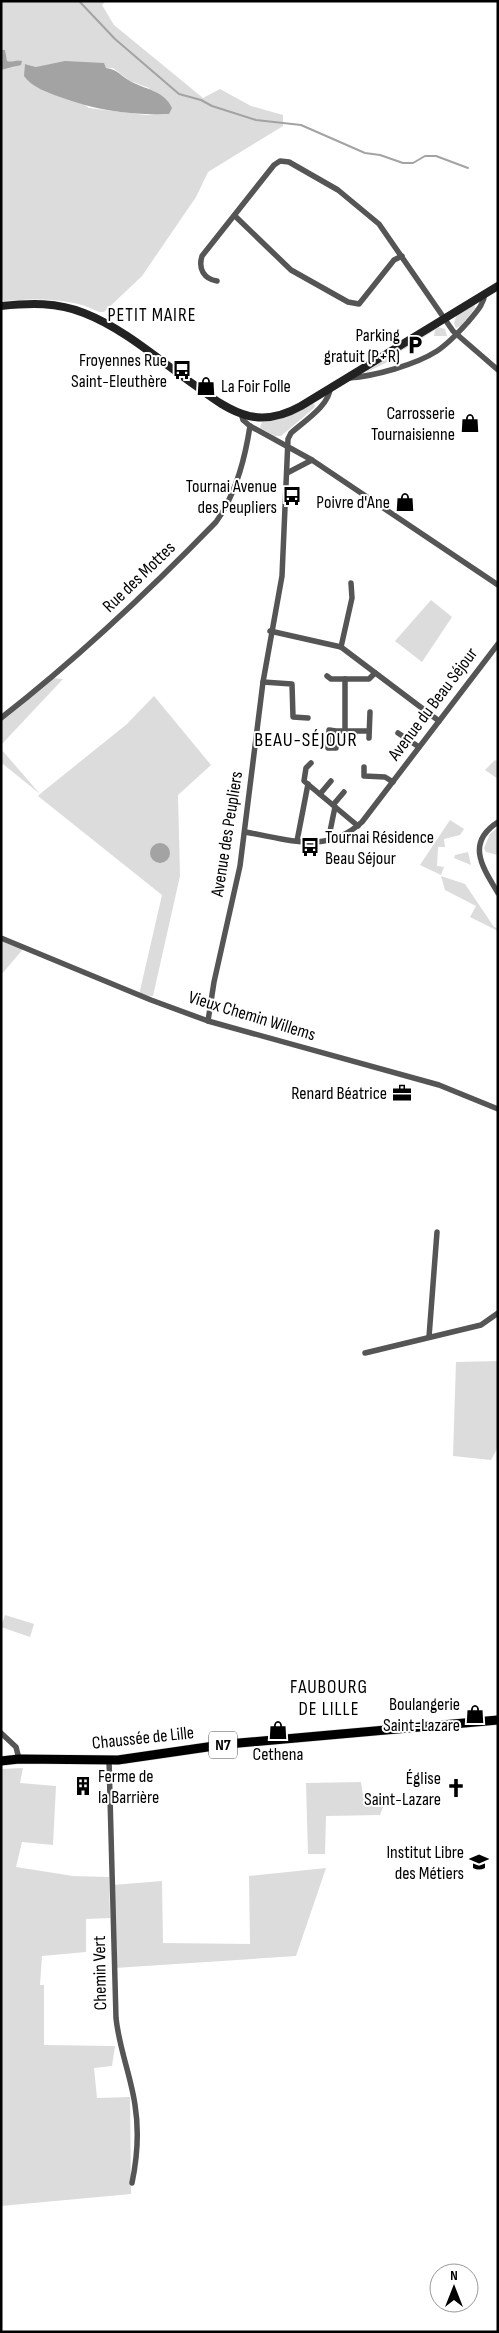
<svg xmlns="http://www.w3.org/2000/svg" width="499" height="2333" viewBox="0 0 499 2333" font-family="'Sofia Sans Condensed',sans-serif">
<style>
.green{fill:#dcdcdc;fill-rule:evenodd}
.water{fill:#a3a3a3}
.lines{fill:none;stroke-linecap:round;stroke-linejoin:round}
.stream{stroke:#a3a3a3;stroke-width:2}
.primary-casing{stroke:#dbdbdb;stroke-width:10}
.street{stroke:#555;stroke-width:5.5}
.secondary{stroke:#222;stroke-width:8}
.primary{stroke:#000;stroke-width:9}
.labels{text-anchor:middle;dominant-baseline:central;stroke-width:4;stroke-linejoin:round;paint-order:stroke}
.shield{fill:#fff;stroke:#4c4c4c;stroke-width:1}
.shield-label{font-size:16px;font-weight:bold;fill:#000}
.poi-label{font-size:18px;fill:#000;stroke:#fff;text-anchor:end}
.street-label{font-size:18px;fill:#000;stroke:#fff}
.neighbourhood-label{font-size:19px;letter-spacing:1px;fill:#000;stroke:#fff}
.quarter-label{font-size:20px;letter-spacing:1px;fill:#000;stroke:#fff}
</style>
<rect width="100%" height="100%" fill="#fff"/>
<g class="green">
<path d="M1 1H106L102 5 114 25 203 98 220 89 251 106 283 115V126L208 172 196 197 142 276 104 312C97 313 90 307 82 305 56 298 32 299 4 301L1 299V70L15 67 20 60 13 63 7 61 4 50H1ZM26 64 36 67 113 68 130 81 149 88 154 114 146 115 89 108Z"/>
<path d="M474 304 475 308 461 326 456 328 454 323 457 314Z"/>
<path d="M438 327 445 329 447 336H434L435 330 398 353 396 358 367 372V371Z"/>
<path d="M313 403 315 405 314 408 281 436H275L260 428 262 422 292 415Z"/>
<path d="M431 600 452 617 422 662 395 641Z"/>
<path d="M52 678 63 679 1 745V719Z"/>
<path d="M154 696 211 765 178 795 180 876 153 996 139 995 162 895 38 796 40 794 3 764 1 766V749L40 794 127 724Z"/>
<path d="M495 760 498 762V779L485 770Z"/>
<path d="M450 820 464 829 460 835 444 839 445 847H438L437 866 444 867 441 875 420 865Z"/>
<path d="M498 827V855L486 852 484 848 490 834Z"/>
<path d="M468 852 471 865 454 858 455 855Z"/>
<path d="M441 876 465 884 494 927 498 928V931L470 917 476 906 445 890Z"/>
<path d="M1 937 24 948 1 975Z"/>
<path d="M498 1361V1447L491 1460 453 1456 456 1362Z"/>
<path d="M5 1615 34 1624 30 1637 1 1627Z"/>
<path d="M23 1768 20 1783 56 1786 53 1845 22 1842 16 1867 73 1876 109 1877 110 1918 86 1919V1952L42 1956 40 1985H44V2045L115 2046 112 2066 94 2068 97 2098 130 2097 131 2194 1 2206V1769Z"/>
<path d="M361 1782 363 1795 387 1797 380 1815 326 1816 325 1854H308L306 1783Z"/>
<path d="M326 1868 296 1956 115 1968 113 1885 162 1881 163 1943 250 1944 249 1876Z"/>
</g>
<g class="water">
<path d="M1 50H5L7 61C13 63 17 59 22 61L21 65 1 70Z"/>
<path d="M65 61 104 63 106 68C117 69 121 76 130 81 144 89 165 91 172 108L169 114C129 115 98 111 60 97 47 92 33 88 24 76L25 64 36 67Z"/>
<circle cx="160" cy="853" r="10"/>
</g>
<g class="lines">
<path class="stream" d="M79 1 115 39 179 94 201 100 212 106 256 120 301 125 365 153 380 155 403 163H413L425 156H436L468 168"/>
<g class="primary-casing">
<path id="primary" d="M1 1761 19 1759 118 1760 228 1744 498 1720"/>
</g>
<g class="street">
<path d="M235 216 291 270 348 302 359 304 394 260 402 256"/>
<path d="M217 281C204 279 198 269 202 256L274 165 280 161 289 162 338 190 379 224 453 331 498 370"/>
<path d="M349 378C375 376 415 365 437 351 449 343 459 332 468 322 475 313 484 305 485 293"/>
<path d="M241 413 243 420 250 426 312 460 498 585"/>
<path d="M287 473 312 460"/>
<path d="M270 631 341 647 439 721"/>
<path d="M341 647 352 598 351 583"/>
<path d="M327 676 331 679H369L375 673"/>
<path d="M263 682 292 684 293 717 308 718"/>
<path d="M1 718C78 658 148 592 216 522 236 494 245 459 250 426"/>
<path d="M345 730V679"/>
<path d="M336 731 329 730 328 748H336V731H369"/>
<path d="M398 733 419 747"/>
<path d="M369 738 370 712"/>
<path d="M311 763 306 768 304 781 358 826"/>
<path d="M364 767V776L385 777 393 782"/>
<path d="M320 794 331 781"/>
<path d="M333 805 344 792"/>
<path d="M498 822C465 843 483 868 498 893"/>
<path d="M245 832C288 839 326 855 362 822L498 644"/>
<path d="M297 841 308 784"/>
<path d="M328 841 335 807"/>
<path d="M1 938 151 1000 208 1021 439 1085 498 1109"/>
<path d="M208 1021 214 982 240 866 263 682 282 576 288 439 291 433C303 422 330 405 330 388"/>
<path d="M429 1337 437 1232"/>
<path d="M365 1353 481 1325 498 1313"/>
<path d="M1 1733 16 1747 19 1759"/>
<path d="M109 1760 116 2018C119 2048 131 2076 135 2105 139 2130 137 2159 132 2183"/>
</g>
<path class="secondary" d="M1 306C30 303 57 302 84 313 125 329 160 361 196 386 212 398 229 411 249 416 267 420 285 415 301 406L498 286"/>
<use href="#primary" class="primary"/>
</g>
<defs>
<g id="parking-bare" transform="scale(1.5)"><path d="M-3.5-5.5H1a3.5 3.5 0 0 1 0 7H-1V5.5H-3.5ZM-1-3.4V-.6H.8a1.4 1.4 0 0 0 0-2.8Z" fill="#000" stroke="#fff" stroke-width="2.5" paint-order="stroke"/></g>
<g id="bus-bare" transform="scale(1.5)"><path d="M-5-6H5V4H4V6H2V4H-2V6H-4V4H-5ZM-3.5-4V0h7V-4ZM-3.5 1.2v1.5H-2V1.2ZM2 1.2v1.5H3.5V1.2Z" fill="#000" stroke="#fff" stroke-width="2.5" paint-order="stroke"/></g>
<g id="shop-bare" transform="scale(1.5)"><path d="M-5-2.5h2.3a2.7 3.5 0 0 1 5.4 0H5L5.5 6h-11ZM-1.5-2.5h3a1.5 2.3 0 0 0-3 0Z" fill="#000" stroke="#fff" stroke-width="2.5" paint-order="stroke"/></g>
<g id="office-bare" transform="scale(1.5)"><path d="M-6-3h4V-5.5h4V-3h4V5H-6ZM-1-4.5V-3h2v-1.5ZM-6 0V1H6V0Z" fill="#000" stroke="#fff" stroke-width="2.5" paint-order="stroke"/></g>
<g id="building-bare" transform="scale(1.5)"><path d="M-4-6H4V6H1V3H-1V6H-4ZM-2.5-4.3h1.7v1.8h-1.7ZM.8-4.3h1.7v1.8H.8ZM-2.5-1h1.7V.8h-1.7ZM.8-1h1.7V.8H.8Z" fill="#000" stroke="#fff" stroke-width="2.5" paint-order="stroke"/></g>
<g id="church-bare" transform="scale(1.5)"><path d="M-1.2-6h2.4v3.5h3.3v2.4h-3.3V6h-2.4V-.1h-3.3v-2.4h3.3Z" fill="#000" stroke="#fff" stroke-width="2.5" paint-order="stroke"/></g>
<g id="school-bare" transform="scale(1.5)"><path d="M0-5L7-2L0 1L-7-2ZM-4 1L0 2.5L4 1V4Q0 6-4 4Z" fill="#000" stroke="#fff" stroke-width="2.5" paint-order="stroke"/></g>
</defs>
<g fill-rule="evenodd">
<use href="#parking-bare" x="415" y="345"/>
<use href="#bus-bare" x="182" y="370"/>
<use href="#shop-bare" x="206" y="386"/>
<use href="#shop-bare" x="470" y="423"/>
<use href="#bus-bare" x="292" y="496"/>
<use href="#shop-bare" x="405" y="502"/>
<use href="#bus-bare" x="310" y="847"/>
<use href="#office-bare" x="402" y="1093"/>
<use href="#shop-bare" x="475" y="1714"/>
<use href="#shop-bare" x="278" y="1730"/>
<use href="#building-bare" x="83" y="1786"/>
<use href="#church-bare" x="456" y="1788"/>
<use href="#school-bare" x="479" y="1862"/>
</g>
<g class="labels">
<rect class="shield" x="209" y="1731.5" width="28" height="27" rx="4"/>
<g class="shield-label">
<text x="223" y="1745">N7</text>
</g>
<g class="poi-label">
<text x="400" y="335">Parking<tspan x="400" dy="21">gratuit (P+R)</tspan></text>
<text x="167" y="360">Froyennes Rue<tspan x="167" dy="21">Saint-Eleuthère</tspan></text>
<text x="221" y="386" text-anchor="start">La Foir Folle</text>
<text x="455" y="413">Carrosserie<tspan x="455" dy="21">Tournaisienne</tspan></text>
<text x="277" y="486">Tournai Avenue<tspan x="277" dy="21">des Peupliers</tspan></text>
<text x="390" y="502">Poivre d'Ane</text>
<text x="325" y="837" text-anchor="start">Tournai Résidence<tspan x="325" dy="21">Beau Séjour</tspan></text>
<text x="387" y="1093">Renard Béatrice</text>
<text x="460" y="1704">Boulangerie<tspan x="460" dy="21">Saint-Lazare</tspan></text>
<text x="278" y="1754" text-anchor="middle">Cethena</text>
<text x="98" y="1776" text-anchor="start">Ferme de<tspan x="98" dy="21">la Barrière</tspan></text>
<text x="441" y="1778">Église<tspan x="441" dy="21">Saint-Lazare</tspan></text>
<text x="464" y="1852">Institut Libre<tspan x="464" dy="21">des Métiers</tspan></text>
</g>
<g class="street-label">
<text transform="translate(139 577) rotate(-44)">Rue des Mottes</text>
<text transform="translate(433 704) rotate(-53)">Avenue du Beau Séjour</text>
<text transform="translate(227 834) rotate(-81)">Avenue des Peupliers</text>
<text transform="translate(252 1016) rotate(17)">Vieux Chemin Willems</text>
<text transform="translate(143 1738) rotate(-6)">Chaussée de Lille</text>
<text transform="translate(100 1973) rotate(-91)">Chemin Vert</text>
</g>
<g class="neighbourhood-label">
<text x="152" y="315">PETIT MAIRE</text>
<text x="329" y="1687">FAUBOURG<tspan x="329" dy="22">DE LILLE</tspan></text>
</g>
<g class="quarter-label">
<text x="306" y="740">BEAU-SÉJOUR</text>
</g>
</g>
<rect width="499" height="2333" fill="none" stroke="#000000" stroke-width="5"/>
<g transform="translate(454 2288)"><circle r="24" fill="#ffffff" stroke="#999999"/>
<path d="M0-4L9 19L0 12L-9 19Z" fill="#000000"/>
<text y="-8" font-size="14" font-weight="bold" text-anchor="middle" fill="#000000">N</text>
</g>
</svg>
